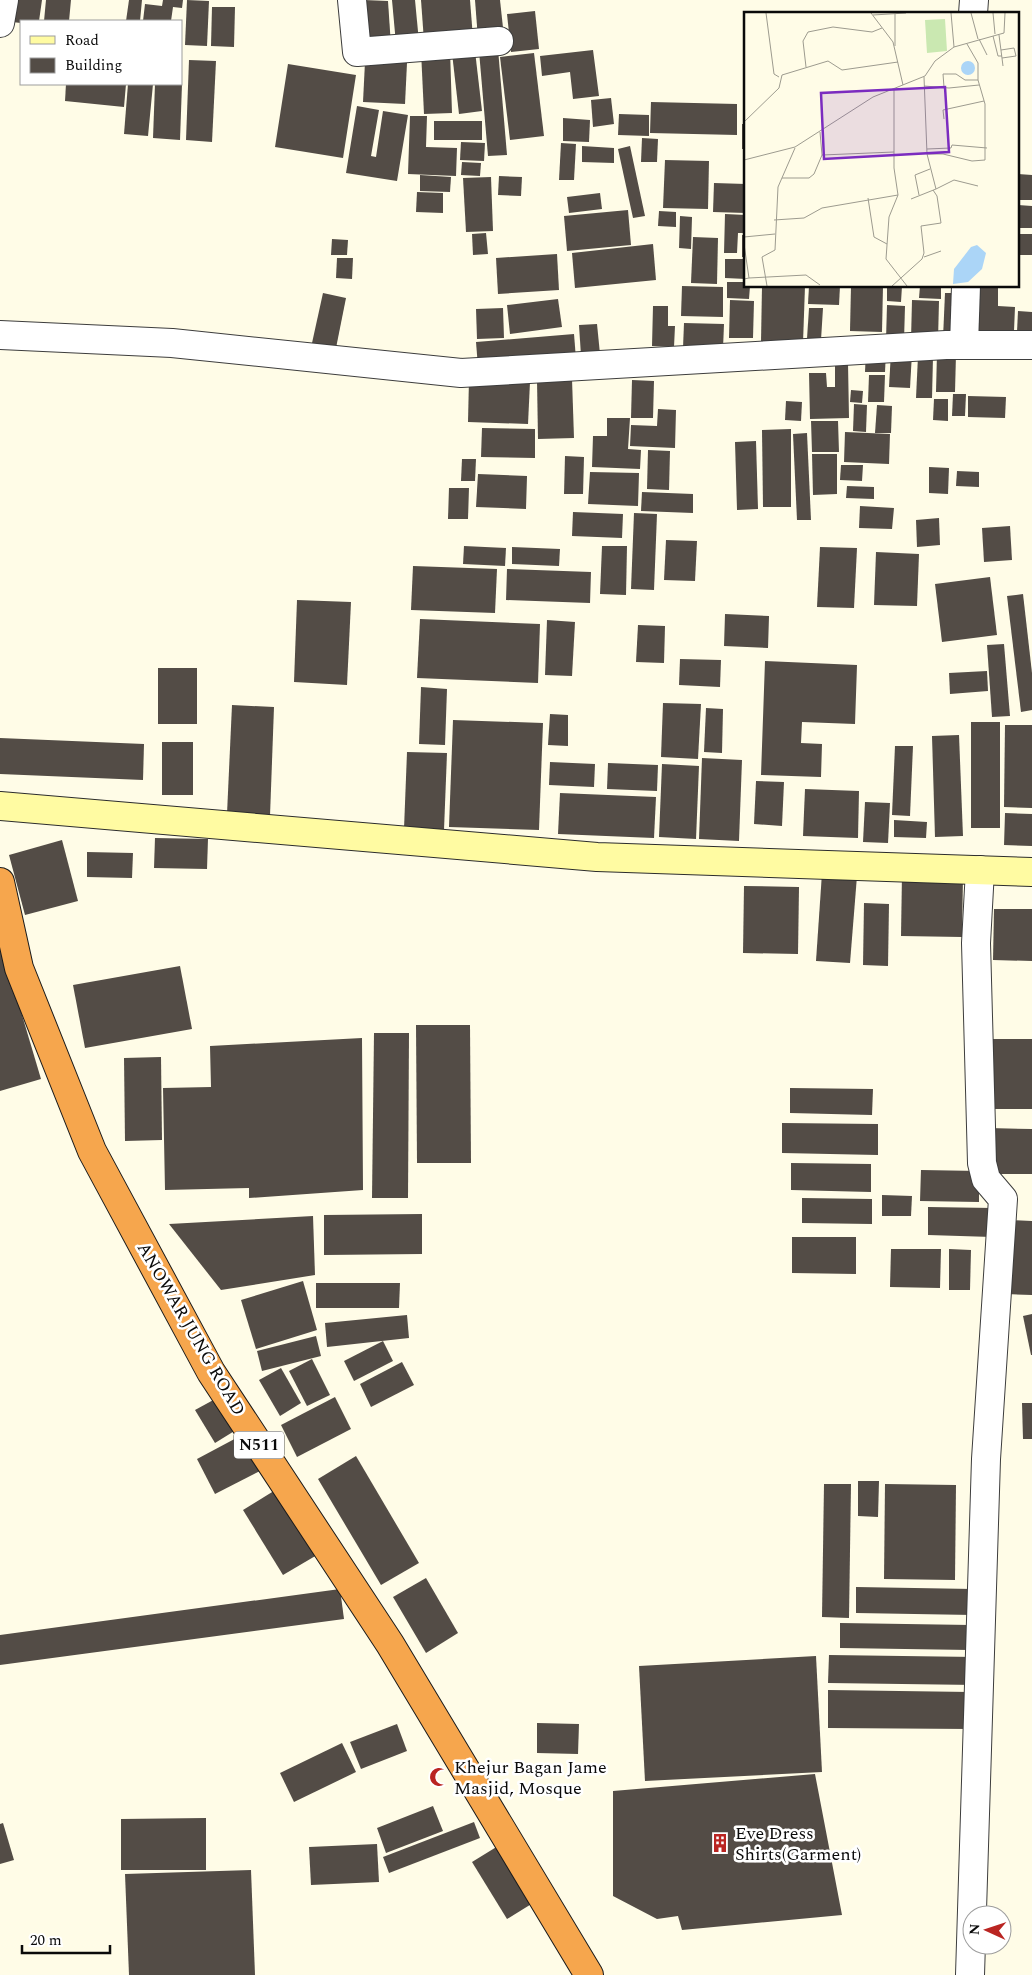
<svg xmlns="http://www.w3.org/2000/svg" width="1032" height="1975" viewBox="0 0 1032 1975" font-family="Spectral,serif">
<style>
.building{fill:#534c46}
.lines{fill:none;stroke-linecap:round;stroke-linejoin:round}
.street-casing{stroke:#3d3d3d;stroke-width:30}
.secondary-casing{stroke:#2c2c2c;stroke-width:30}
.highway-casing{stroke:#1b1b1b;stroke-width:30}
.street{stroke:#fff;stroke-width:28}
.secondary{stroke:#fffba2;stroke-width:28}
.highway{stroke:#f6a64d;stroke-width:28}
.labels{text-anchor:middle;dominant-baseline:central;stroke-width:5;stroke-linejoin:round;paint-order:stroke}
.shield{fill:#fff;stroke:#545454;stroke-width:1}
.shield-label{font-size:16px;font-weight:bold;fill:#0a0a0a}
.street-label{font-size:18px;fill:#0a0a0a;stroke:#fff}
.poi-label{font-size:18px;fill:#0a0a0a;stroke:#fff;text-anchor:start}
.inset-road{fill:none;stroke:#9d9b8f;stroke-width:1}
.view{fill:#7b2cbf;fill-opacity:0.15;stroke:#7b2cbf;stroke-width:2.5}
.inset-edge{fill:none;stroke:#0a0a0a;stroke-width:2.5}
</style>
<rect width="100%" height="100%" fill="#fffce7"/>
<g class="building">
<path d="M15 0H42L39 21H21V23L12 22Z"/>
<path d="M46 0H71L69 21H44Z"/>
<path d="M129 0H142L140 21H126Z"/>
<path d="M163 0H183L182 8 173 7 171 21H143L145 4 162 6Z"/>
<path d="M187 0 209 1 207 46 185 45Z"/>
<path d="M364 0 388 1 391 46 367 48Z"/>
<path d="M392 0H415L419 42 396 44Z"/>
<path d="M421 0H470L473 38 424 41Z"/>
<path d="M475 0H500L504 37 478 39Z"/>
<path d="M212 7H235L234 47 211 46Z"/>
<path d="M535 11 539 49 511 52 507 14Z"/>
<path d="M498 49 507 155 488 156 479 51Z"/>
<path d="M450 50 452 113 424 114 421 51Z"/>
<path d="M593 50 599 96 573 99 570 72 542 76 540 56Z"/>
<path d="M475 51 482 111 459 114 452 53Z"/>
<path d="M534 53 544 136 510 140 500 57Z"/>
<path d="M189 60 216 61 212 142 186 140Z"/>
<path d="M365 62 407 63 405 104 363 102Z"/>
<path d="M288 64 356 75 343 158 275 147Z"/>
<path d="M66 84H126L124 107 65 101Z"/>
<path d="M128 84H153L148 136 124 134Z"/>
<path d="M155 84H182L180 140 153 138Z"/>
<path d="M611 98 614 124 593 127 591 100Z"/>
<path d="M651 102 737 104V135L650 133Z"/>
<path d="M357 106 379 110 371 156 376 157 383 111 408 115 397 181 346 173Z"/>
<path d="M619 114 649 115V136L618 135Z"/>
<path d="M410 116H427L426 147 457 148 456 176 408 174Z"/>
<path d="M563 118 590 120 589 142 563 141Z"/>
<rect x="434" y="121" width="48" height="19"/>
<rect x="742" y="124" width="4" height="25"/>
<path d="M642 138 658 139 657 162H641Z"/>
<path d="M461 142 485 143 484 161 460 160Z"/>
<path d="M561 143 576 144 574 180H559Z"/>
<path d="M582 146 614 148V163L582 162Z"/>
<path d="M630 146 645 216 633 218 618 149Z"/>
<path d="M665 160 709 161 708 209 663 208Z"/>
<path d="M462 162 481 163 480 176 461 175Z"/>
<path d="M1018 174 1032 175V200H1018Z"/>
<path d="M420 175 451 177 450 192 420 191Z"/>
<path d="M499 176 522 177 521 196 498 195Z"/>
<path d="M491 177 493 231 466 232 463 178Z"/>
<path d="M714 183 746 184V213L713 212Z"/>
<path d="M417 192 443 193V213L416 212Z"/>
<path d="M600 193 602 209 569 213 567 197Z"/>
<path d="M1018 205 1032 206V228H1018Z"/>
<path d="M628 210 631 245 567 251 564 216Z"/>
<path d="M659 211 676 212V227L658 226Z"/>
<path d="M725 214 746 215V233H738L737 253H724Z"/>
<path d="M680 216 692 217 691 249 679 248Z"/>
<path d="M486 233 488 254 473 255 472 234Z"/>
<rect x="1018" y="234" width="14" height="21"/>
<rect x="742" y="235" width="4" height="22"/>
<path d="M693 237 718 238 717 284 691 283Z"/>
<path d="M332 239 348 240 347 255H331Z"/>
<path d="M653 244 656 280 575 288 572 253Z"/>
<path d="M557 254 559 290 498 294 496 258Z"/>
<path d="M337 258H353L352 279 336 278Z"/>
<path d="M725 259H746V279L725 278Z"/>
<path d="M727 282H746V286H750L749 299 727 298Z"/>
<path d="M682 286 723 287V317L681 316Z"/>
<path d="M762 286H805L803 343 761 342Z"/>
<path d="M809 286H840L839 305 808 304Z"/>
<path d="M851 286H883L882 332 850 331Z"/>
<path d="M887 286H902L901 302 887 301Z"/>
<path d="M920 286H941V299L919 298Z"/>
<path d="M971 286H998V306L1015 307 1014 331 970 330Z"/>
<path d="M323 293 346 298 336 348 312 343Z"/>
<path d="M945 293H962L961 338H943Z"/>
<path d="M558 299 562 327 510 334 507 305Z"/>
<path d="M730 300 754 301 753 338H729Z"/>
<path d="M912 300 939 301 938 340H911Z"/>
<path d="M887 305 905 306 904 341 886 340Z"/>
<path d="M653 306H668V326H675L674 347 652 346Z"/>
<path d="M503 308 504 338 477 339 476 309Z"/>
<path d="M809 308H823L821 340 807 339Z"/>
<path d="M1018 311 1032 312V332H1017Z"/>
<path d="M684 323 724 324 723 349 683 348Z"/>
<path d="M597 324 600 354 581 356 579 325Z"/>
<path d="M574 334 576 359 478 367 476 342Z"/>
<path d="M866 350 886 351 885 372H865Z"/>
<path d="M891 352 912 353 910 388 889 387Z"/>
<path d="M937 353 956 354 955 392H936Z"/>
<path d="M918 356 933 357 932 398H916Z"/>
<path d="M848 363 849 418 810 419 809 373H826L827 387H835V364Z"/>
<path d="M869 375H885L884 402H868Z"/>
<path d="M469 379 530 382 528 424 468 422Z"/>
<path d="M572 379 574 438 538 439 537 380Z"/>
<path d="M632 380 654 381 653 418H631Z"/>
<path d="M851 390 863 391 862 403 850 402Z"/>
<path d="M953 394H966L965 416H952Z"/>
<path d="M968 396 1006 397 1005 418 968 417Z"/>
<path d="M934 399H948V421L933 420Z"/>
<path d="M786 401 802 402 801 421 785 420Z"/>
<path d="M854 404 867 405 866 432 853 431Z"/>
<path d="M877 405 892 406 891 433H875Z"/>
<path d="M658 409 676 410 675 448 630 446 631 425 657 426Z"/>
<path d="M607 418H630L628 449 641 450 640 469 592 467 593 436H607Z"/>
<path d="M811 421H838L839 452H812Z"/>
<path d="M482 428 535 429V458L481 457Z"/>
<path d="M791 429V507H763L762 430Z"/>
<path d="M845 432 890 434 889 464 844 462Z"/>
<path d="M807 433 811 520H797L793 434Z"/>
<path d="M756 441 758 509 737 510 735 442Z"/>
<path d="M648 450 670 451 669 490 647 489Z"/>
<path d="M812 454H837V494L813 495Z"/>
<path d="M565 456 584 457 583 494H564Z"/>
<path d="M462 459H476L475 481H461Z"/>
<path d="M841 465H863L862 481 840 480Z"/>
<path d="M929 467 949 468 948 494 929 493Z"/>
<path d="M957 471 979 472V487L956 486Z"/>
<path d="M590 472 639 473 638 506 588 504Z"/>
<path d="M478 474 527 476 526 509 476 507Z"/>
<path d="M847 486 874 487V499L846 498Z"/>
<path d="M449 488H469L468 519H448Z"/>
<path d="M642 492 693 494V513L641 511Z"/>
<path d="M860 506 894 508 892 529 859 528Z"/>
<path d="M573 512 623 514 622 538 572 536Z"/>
<path d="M634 513 657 514 654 590 631 589Z"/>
<path d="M939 518 940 545 917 547 916 520Z"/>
<path d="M1010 526 1012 560 984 562 982 528Z"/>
<path d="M666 540 697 541 695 581 664 580Z"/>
<path d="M464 546 506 548 505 566 463 564Z"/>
<path d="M602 546H627L626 595 600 594Z"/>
<path d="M512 547 560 549 559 566 512 564Z"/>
<path d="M820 547 857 548 854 608 817 607Z"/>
<path d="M876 552 919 554 917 606 874 605Z"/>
<path d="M413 566 497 569 495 613 411 610Z"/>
<path d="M507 569 591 572 590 603 506 600Z"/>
<path d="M990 577 997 635 942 642 935 584Z"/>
<path d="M1023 594 1032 673V710L1021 712 1007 596Z"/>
<path d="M297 600 351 602 347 685 294 682Z"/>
<path d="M725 614 769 616 768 648 724 646Z"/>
<path d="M420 619 540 624 538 683 417 678Z"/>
<path d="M547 620 575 622 572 676 545 675Z"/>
<path d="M638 625 665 626 664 663 636 662Z"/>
<path d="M1004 644 1010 716 992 717 987 645Z"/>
<path d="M680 659 721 660 720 687 679 685Z"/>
<path d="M765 661 857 665 855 724 802 722 801 743 822 744 821 777 761 775Z"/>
<rect x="158" y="668" width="39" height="56"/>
<path d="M987 671 988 691 950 694 949 673Z"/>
<path d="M421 687 447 689 445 745 419 744Z"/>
<path d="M663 703 701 704 698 759 661 757Z"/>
<path d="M232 705 274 707 270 816 227 814Z"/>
<path d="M706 708 723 709 722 753 704 752Z"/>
<path d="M550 714 568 715V746L548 745Z"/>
<path d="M453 720 543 723 539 830 449 827Z"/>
<rect x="971" y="722" width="29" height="106"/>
<path d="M1005 725H1032V808L1004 807Z"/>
<path d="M959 735 963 836 935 837 932 736Z"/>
<path d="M0 738 144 744 143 780 0 774Z"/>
<rect x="162" y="742" width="31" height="53"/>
<path d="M895 746H913L910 816 892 815Z"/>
<path d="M407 752 447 753 444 830 404 829Z"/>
<path d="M702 758 742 760 739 841 699 839Z"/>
<path d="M550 762 595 764 594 787 549 785Z"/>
<path d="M608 763 658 765 657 791 607 789Z"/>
<path d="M662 764 699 766 696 839 659 837Z"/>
<path d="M756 781 784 782 782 826 754 824Z"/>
<path d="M805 789 859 791 858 838 803 836Z"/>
<path d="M560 793 656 797 654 838 558 834Z"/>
<path d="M865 802 890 803 888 843 863 842Z"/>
<path d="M1005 813 1032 814V846L1004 845Z"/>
<path d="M894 820 927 822 926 838 894 837Z"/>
<path d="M155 838 208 839 207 869 154 868Z"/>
<path d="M62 840 78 901 25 915 9 855Z"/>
<path d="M87 852 133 853 132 878 87 877Z"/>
<path d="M822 873 857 876 850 963 816 961Z"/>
<path d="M902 874 963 875 962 937 901 936Z"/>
<path d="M744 886 799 887 798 954 743 953Z"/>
<path d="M864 903 889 904 888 966 863 965Z"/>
<path d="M994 909H1032V961L993 960Z"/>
<path d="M0 941 41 1079 0 1091Z"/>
<path d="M180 966 192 1029 85 1048 73 985Z"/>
<path d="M416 1025H470L471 1163H417Z"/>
<path d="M374 1033H409L408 1198H372Z"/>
<path d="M362 1038 363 1190 249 1198V1188L165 1190 163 1088 211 1087 210 1046Z"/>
<path d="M988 1039H1032V1109H987Z"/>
<path d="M161 1057 162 1140 125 1141 124 1058Z"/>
<path d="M790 1088 873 1089 872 1115 790 1113Z"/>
<path d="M782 1123 878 1124V1155L782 1153Z"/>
<path d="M988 1128 1032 1129V1174H987Z"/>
<path d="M791 1163 871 1164V1192L791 1190Z"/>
<path d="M921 1170 979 1171V1202L920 1201Z"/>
<path d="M882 1195 912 1196 911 1216H882Z"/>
<path d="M802 1198 872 1199V1224L802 1223Z"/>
<path d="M928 1207 993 1208 992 1237 928 1235Z"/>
<path d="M422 1214V1254L324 1255V1215Z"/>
<path d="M313 1216 315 1275 221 1290 169 1224Z"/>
<path d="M1007 1220 1032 1221V1295L1006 1294Z"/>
<path d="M792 1237H856V1274L792 1273Z"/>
<path d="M891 1249H941L940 1288 890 1287Z"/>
<path d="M949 1249 971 1250 970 1290H949Z"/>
<path d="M303 1281 317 1330 256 1349 241 1300Z"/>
<path d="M316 1283H400L399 1308H316Z"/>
<path d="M1032 1314V1355H1031L1023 1316Z"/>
<path d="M407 1315 409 1338 327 1347 325 1323Z"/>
<path d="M316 1336 321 1356 262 1371 257 1351Z"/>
<path d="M383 1341 393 1361 354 1381 344 1361Z"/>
<path d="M312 1359 330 1395 307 1406 289 1371Z"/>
<path d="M402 1362 414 1385 371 1407 360 1384Z"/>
<path d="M281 1368 301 1403 280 1416 259 1380Z"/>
<path d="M335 1397 351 1429 297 1457 281 1425Z"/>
<path d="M217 1398 236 1430 215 1443 195 1410Z"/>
<path d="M1022 1403H1032V1439H1023Z"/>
<path d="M242 1435 260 1471 215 1494 197 1459Z"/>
<path d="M356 1456 419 1563 381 1585 318 1479Z"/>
<path d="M858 1481H879L878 1517 858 1516Z"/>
<path d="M824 1484H851L849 1618 822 1617Z"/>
<path d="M885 1484 956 1485 955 1580 884 1579Z"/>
<path d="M277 1489 317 1555 283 1575 243 1510Z"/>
<path d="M426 1578 458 1633 426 1653 393 1597Z"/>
<path d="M856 1587 973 1589V1615L856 1613Z"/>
<path d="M340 1589 344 1619 0 1665V1635Z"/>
<path d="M840 1623 971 1625 970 1650 840 1648Z"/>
<path d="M829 1655 976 1657V1685L828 1683Z"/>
<path d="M816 1656 822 1772 645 1781 639 1666Z"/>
<path d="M828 1690 970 1692V1729L828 1728Z"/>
<path d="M537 1723 579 1724 578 1754 537 1753Z"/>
<path d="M397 1724 407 1751 361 1769 350 1742Z"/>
<path d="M342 1743 356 1772 294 1802 280 1773Z"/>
<path d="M815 1774 842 1915 682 1930 678 1916 657 1919 613 1896V1791Z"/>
<path d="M433 1806 443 1831 386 1853 377 1828Z"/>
<path d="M206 1818V1870H121V1819Z"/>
<path d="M474 1822 480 1838 389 1873 383 1857Z"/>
<path d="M3 1823 14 1860 0 1864V1824Z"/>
<path d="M377 1844 379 1882 311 1885 309 1847Z"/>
<path d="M498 1846 533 1903 507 1919 472 1862Z"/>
<path d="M251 1870 255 1975H129L125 1874Z"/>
</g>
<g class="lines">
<g class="street-casing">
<g id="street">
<path d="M352 0 357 52 499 41"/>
<path d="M973 14 974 0"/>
<path d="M0 23 4 0"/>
<path d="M0 335 172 343 461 373 946 345H1032"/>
<path d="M964 345 966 286"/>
<path d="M970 1975 986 1459 1003 1199 986 1179 982 1163 976 943 980 870"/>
</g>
</g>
<g class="secondary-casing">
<path id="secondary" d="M0 806 597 857 1032 872"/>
</g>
<g class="highway-casing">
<path id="highway" d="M0 882 19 968 92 1151 211 1372 390 1644 589 1975"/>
</g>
<use href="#street" class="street"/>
<use href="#secondary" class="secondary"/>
<use href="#highway" class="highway"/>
</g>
<defs>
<g id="mosque-bare" transform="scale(1.5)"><path d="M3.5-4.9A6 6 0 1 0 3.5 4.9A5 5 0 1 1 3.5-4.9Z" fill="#ba2522" stroke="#fff" stroke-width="2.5" paint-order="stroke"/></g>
<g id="building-bare" transform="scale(1.5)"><path d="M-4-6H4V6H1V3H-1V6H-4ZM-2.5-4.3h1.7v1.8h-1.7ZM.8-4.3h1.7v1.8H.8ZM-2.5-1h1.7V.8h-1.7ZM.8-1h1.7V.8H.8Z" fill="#ba2522" stroke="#fff" stroke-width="2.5" paint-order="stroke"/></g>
</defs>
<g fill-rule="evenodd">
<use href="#mosque-bare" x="439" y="1777"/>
<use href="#building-bare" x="720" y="1843"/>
</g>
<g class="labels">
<rect class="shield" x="234" y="1431.5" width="50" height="27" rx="4"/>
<g class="shield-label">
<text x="259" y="1445">N511</text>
</g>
<g class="street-label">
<text transform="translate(191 1329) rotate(60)">ANOWAR JUNG ROAD</text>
</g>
<g class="poi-label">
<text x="454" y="1767">Khejur Bagan Jame<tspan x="454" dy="21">Masjid, Mosque</tspan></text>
<text x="735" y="1833">Eve Dress<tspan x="735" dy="21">Shirts(Garment)</tspan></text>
</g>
</g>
<g transform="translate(744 12)">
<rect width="275" height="275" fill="#fffce7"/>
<path d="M201 7 203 39 183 41 181 8Z" fill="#cae8b1"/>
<path d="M217 56a7 7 0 1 1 14 0a7 7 0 1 1-14 0ZM233 233 242 241 238 257 224 270 209 272 210 257 227 235Z" fill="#abd5f7"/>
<path class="inset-road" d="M22 1 30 62 35 65M127 1 149 30 159 73M207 1 210 35M227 1 234 27M249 1 251 22M129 3 162 1M255 23 259 54M249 24 254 44H258M235 27 243 43M151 34V2M257 38 270 36 272 44 258 46M62 55 59 29 64 20 89 15 128 20 138 16M180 74 205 76 235 73M200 75 199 62H212L221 68H234M150 77V156L154 183 145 205 142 247 163 274M200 107 199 98 240 89M0 110 35 76 38 63 84 49 98 58 154 50M183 137 207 136 208 133 243 136M183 142H199L228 149 241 148V92L234 68V51L223 32M78 143 150 140M0 148 51 135 129 85 181 64 191 49 210 35 260 21 261 1M38 166H65L70 162 78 143 76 120M192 177 210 168 234 174M175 183 171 163 186 157M124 186 130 225 143 232M167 187 192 177 183 142 180 65M30 208 60 206 78 196 154 183M0 225 31 222M0 232 5 266 0 267M180 245 197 239M5 266 62 263 76 273M23 274 18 245 31 238 34 175 51 136M148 274 178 247 180 241 177 214 197 211 193 184 189 178"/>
<path class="view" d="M201 75 205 140 80 147 77 81Z"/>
<rect width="275" height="275" class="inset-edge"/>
</g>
<rect x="20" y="20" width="162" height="65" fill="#ffffff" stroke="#9d9d9d"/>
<rect x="30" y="36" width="25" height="8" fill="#fffba2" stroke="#9d9d9d"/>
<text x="65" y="45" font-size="15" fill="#0a0a0a">Road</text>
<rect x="30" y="58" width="25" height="15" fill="#534c46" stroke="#9d9d9d"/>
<text x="65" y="70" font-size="15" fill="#0a0a0a">Building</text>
<g transform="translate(987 1930) rotate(273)"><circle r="24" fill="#ffffff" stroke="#9d9d9d"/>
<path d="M0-4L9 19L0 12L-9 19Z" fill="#ba2522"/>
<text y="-8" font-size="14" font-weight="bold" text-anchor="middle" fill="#0a0a0a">N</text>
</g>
<path d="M22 1945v8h88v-8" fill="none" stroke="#0a0a0a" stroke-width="2.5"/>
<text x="30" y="1945" font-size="15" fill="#0a0a0a" stroke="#ffffff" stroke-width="4" paint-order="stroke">20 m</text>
</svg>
